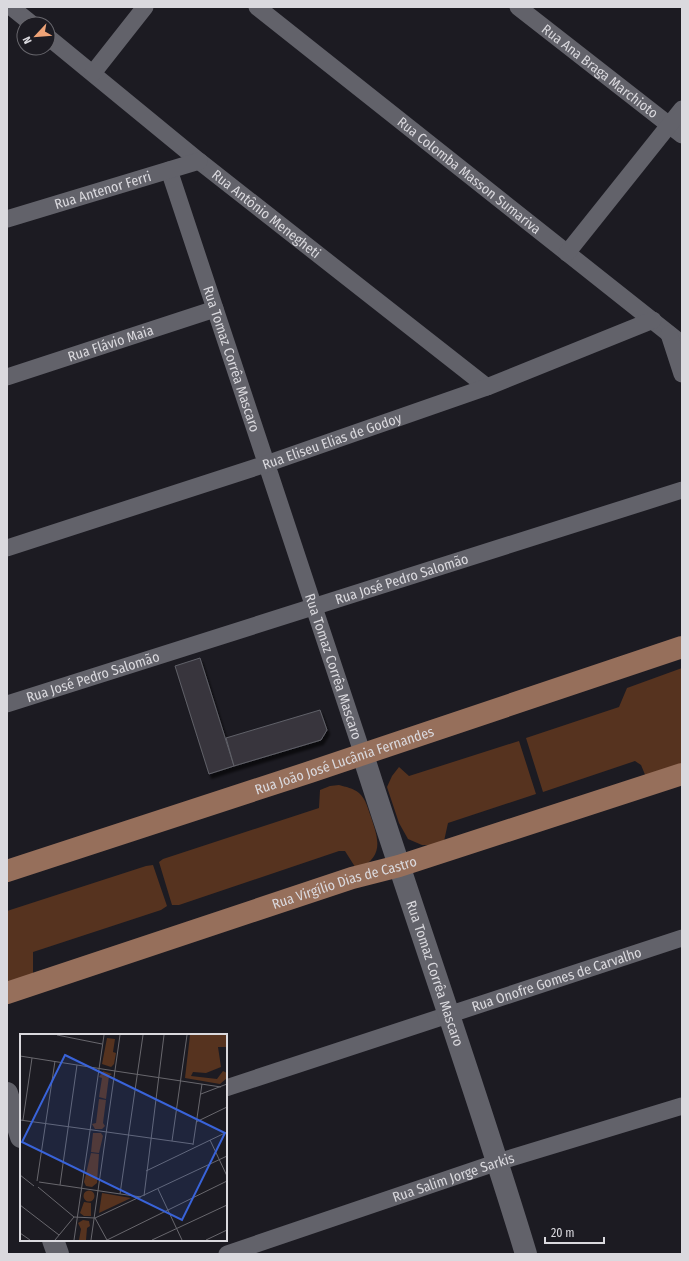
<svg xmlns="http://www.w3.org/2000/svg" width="689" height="1261" viewBox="0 0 689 1261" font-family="'Fira Sans Condensed',sans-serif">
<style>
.green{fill:#56331f}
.building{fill:#37363d;stroke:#616169;filter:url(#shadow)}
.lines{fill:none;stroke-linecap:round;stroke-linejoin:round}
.minor{stroke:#62626a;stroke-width:17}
.secondary{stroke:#62626a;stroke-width:22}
.primary{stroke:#966f5b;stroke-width:22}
.labels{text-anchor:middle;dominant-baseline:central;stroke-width:3;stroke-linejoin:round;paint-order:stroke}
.street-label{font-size:14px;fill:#dad9de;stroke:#1c1b22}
.inset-road{fill:none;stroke:#68676d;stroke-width:1}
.view{fill:#3963d9;fill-opacity:0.15;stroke:#3963d9;stroke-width:2}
.inset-edge{fill:none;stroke:#dad9de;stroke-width:2}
</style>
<defs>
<filter id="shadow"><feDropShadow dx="2.5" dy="4.5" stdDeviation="1" flood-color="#0009"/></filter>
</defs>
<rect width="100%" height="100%" fill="#1c1b22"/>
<g class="green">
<path d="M682 668V765L646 777 641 765 635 761 543 792 526 738 619 707 627 688Z"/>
<path d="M519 741 536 794 448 823 444 841 431 845H422L408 839 399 823 387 787 392 776 399 767 409 776Z"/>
<path d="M339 785C346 787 353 788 359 793 366 799 368 809 371 817 379 841 384 856 357 870L345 851H339L179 905H172L159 862 163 859 319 808 320 790 330 786Z"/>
<path d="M153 865 167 906 161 910 33 952V974L7 982V911L146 866Z"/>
</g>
<g class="building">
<path d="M200 658 234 766 209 774 175 666Z"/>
<path d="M320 710 327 730 321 740 234 766 226 738Z"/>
</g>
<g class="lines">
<g class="minor">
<path d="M11 7 32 24"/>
<path id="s1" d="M257 7 682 344"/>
<path id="s2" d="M518 7 682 135"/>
<path id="s3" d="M48 37 199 161 487 387"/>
<path d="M93 73 145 7"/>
<path id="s4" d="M169 170 363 755"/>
<path id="s5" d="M7 219 199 161"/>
<path d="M567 253 682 109"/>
<path d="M669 334 682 374"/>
<path id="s6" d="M7 377 215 309"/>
<path id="s7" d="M7 548 266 464 487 387 653 320"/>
<path id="s8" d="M7 704 682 490"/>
<path id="s9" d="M226 1088 682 938"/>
<path id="s10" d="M227 1254 498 1162 682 1106"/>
</g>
<g class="secondary">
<path id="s11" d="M363 755C416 921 475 1086 526 1254"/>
<path d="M7 1093 21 1137"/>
<path d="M53 1240 58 1254"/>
</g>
<g class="primary">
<path id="s12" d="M7 871 310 772 682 647"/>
<path id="s13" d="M7 993 352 878 399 866 682 774"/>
</g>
</g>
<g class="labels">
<g class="street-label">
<text stroke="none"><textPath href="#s2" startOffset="104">Rua Ana Braga Marchioto</textPath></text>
<text stroke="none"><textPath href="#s1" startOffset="271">Rua Colomba Masson Sumariva</textPath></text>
<text stroke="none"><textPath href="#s5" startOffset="100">Rua Antenor Ferri</textPath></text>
<text stroke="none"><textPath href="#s3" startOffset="281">Rua Antônio Menegheti</textPath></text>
<text stroke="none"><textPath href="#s6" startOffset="109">Rua Flávio Maia</textPath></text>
<text stroke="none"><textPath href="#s4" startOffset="199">Rua Tomaz Corrêa Mascaro</textPath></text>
<text stroke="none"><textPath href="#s7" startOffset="342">Rua Eliseu Elias de Godoy</textPath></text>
<text stroke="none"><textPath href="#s8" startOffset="414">Rua José Pedro Salomão</textPath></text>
<text stroke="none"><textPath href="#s4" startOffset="523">Rua Tomaz Corrêa Mascaro</textPath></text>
<text stroke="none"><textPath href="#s8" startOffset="90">Rua José Pedro Salomão</textPath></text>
<text stroke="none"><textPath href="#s12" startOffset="355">Rua João José Lucânia Fernandes</textPath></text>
<text stroke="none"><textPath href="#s13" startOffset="355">Rua Virgílio Dias de Castro</textPath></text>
<text stroke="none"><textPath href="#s11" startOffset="230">Rua Tomaz Corrêa Mascaro</textPath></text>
<text stroke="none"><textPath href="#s9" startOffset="348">Rua Onofre Gomes de Carvalho</textPath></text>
<text stroke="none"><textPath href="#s10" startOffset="239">Rua Salim Jorge Sarkis</textPath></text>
</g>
</g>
<g transform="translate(20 1034)">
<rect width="207" height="207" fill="#1c1b22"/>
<path d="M170 1H207V13H198L201 33 186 39 173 38 171 42 197 45 203 37 207 39V44L200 50 165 44ZM87 4 95 5 93 18 96 19 94 30 91 33 82 30ZM83 37 92 40 89 42 86 65 79 63 82 44 79 43ZM79 65 86 66 83 89 85 92 82 95H75L72 90 76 89ZM73 99H81L83 102 79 119 71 118ZM71 119 79 120 77 149 72 153 66 152 64 148ZM63.5 162a5.5 5.5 0 1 1 11 0a5.5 5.5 0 1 1-11 0ZM64 168 71 169V182H64L60 179ZM63 186 69 187 70 192 67 194 66 206H59L61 195 58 189Z" fill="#56331f"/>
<path d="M82 159 111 164 79 179Z" fill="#56331f"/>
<path class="inset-road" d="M37 1 82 10M0 22 95 37M95 37 201 53M181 60 207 50M0 86 87 98M3 86 12 24M176 88 207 73M87 98 173 110M190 106 207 142M152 107 167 1M173 111 182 50M126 137 207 98M0 141 14 152M17 147 35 27M19 148 121 163M40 151 57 31M18 153 54 183 75 184 207 122M138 155 162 206M100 160 123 1M124 162 144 1M0 171 39 201M75 184 87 206M0 199 10 206M35 206 54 183M54 206 84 1M71 206 100 1M87 206 207 147M132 206 207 171M186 206 207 196"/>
<path class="view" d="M45 21 205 99 162 186 2 108Z"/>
<rect width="207" height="207" class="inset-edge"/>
</g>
<rect width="689" height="1261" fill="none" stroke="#dad9de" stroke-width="16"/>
<g transform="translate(36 36) rotate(244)"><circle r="19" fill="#1c1b22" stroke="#68676d"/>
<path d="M0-3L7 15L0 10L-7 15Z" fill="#efa377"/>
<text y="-6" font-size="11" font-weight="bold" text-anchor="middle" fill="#dad9de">N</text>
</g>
<path d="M545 1237v6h59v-6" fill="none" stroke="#dad9de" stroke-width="2"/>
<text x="551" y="1237" font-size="12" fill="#dad9de" stroke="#1c1b22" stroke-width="3" paint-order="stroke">20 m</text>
</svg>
